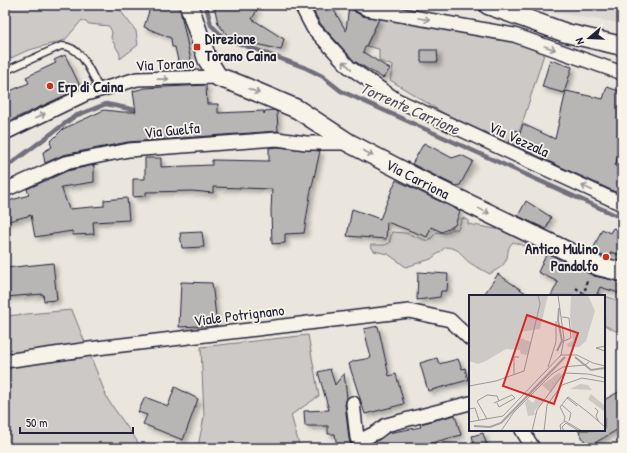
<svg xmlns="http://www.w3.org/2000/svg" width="627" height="453" viewBox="0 0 627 453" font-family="'Patrick Hand',sans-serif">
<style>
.built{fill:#dbd8d2}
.green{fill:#cdc9c6;stroke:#787680}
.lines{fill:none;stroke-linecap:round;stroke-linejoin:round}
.stream{stroke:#716f7b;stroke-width:4.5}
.building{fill:#b8b6b5;stroke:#22223b;filter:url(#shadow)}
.service-casing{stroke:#22223b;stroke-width:9}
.minor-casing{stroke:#22223b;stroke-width:16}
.secondary-casing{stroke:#22223b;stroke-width:21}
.path{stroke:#22223b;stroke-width:2.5;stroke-dasharray:3 3;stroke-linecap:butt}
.service{stroke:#f7f3e8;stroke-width:6}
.minor{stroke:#f7f3e8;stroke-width:13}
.secondary{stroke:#f7f3e8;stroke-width:18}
.oneway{stroke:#97959a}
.poi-dot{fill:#c8321e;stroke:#f7f3e8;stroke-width:1.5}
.labels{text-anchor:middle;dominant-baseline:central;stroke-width:3.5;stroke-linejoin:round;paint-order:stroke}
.poi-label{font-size:15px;font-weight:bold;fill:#22223b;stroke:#f7f3e8;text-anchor:start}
.street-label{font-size:15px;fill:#22223b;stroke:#f7f3e8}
.water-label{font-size:16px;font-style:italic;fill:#504f60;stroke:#f7f3e8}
.inset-river{fill:none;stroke:#a6a3a6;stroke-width:2}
.inset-road{fill:none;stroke:#9a989d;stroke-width:1}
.view{fill:#d62828;fill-opacity:0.15;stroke:#d62828;stroke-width:2}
.inset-edge{fill:none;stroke:#22223b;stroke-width:2}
</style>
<defs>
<filter id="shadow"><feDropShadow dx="3.5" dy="3.5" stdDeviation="2" flood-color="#0004"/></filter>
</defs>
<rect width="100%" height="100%" fill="#eae6de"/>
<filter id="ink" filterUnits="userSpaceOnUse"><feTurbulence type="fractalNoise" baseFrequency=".025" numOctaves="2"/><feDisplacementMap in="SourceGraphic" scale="8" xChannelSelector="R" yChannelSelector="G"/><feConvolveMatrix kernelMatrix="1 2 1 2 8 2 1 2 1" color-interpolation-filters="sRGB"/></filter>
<g filter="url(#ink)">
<path class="built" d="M524 5H617L618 23 551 12Z"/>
<g class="green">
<path d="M5 5H116L136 31 138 45 120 59V54L111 38 112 32 109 26 89 24 82 20 65 40 26 51 5 61Z"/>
<path d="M380 17 519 42 545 51 523 121 519 132 515 130 508 145 445 114 390 80 393 66 379 61V49L366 46Z"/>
<path d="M462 218 468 220V224L507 231 531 245 525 246 513 242C505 250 510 255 505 262 502 268 495 270 490 274 483 270 476 267 470 263 458 254 464 250 446 247L431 259 406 267 388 254 374 251 370 245H384L389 243 392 232 406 233 428 241 437 232 445 233 452 229H458Z"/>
<path d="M588 290 622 302V334L604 325V296H589Z"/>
<path d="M72 310 108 400 142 448H5V316Z"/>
<path d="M308 335 319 396 291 415 300 448H192L198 446 204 417 201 347Z"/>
</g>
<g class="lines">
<g class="stream">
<path d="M206 5 211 25 224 38 306 68 322 76 341 91 622 218"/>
<path d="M5 168 75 116 106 104 141 111"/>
</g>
</g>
<g class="building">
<path d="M151 5H179L193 70H180L175 47H172L171 38 144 27Z"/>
<path d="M214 5H239L257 10 252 19 284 39 281 50 229 37 218 24Z"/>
<path d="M310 5H331L346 31 349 5H351L355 12 363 16 379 19 363 52 390 69 383 78 354 61 320 23Z"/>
<path d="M421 50H437L438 62H421Z"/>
<path d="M65 55 81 88 5 123V93L29 83 26 77 56 63 54 60Z"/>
<path d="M550 60 572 67 564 93 542 87Z"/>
<path d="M206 85 207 104H218V113L264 111V114L265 111 274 110 277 112 278 131 128 142 63 155 45 163 43 152 52 147 50 142 63 129 104 110 122 112H136L133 91 145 88Z"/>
<path d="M607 87 622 92V142L615 166 622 169V195L509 143 515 130 520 133 523 124 555 139 566 91 603 99Z"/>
<path d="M424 143 452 158 461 155 473 161 460 185 456 186 412 164Z"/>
<path d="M277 147 320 151 310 195 304 233 285 234V243L272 244 271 211 272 189 213 187V193L192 191 146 192V196L133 197V179H145V158H161V167L212 165V160L269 161V148Z"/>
<path d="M94 165V182L61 187 69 209 104 206V200L127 198 129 220 93 222 94 234 73 235 72 231 35 237 31 215 5 222V202L29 195 27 189 67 171Z"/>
<path d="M396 180 460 211 455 225 442 232 431 227 427 237 387 222 386 239 347 236 352 209 380 219Z"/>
<path d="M526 201 551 217 546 229 518 216Z"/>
<path d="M613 228 622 231V256L611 252 609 258 592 252 602 229 610 233Z"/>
<path d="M202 232 204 247 182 248 180 233Z"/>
<path d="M547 253 594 276 622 282V294L600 287 596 296H551L558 282 538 272Z"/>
<path d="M53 263 57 300 44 301 43 294 5 297V268Z"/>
<path d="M418 272 448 274 447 291H441L440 297 417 300Z"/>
<path d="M498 274 530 296H483Z"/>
<path d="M181 282 212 283 217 325 179 327Z"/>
<path d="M378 326 389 376 396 374 404 404 365 414 349 364 354 361 371 358 364 329Z"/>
<path d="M437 358 439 364 458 359 462 369 465 368 468 380 428 391 420 363Z"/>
<path d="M330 369 335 385 344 373 347 398 345 404 349 439 352 448H337L335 434H328V426H305L304 411 329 410 318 372Z"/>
<path d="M175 387 198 399 183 440 143 424 147 415 138 412 145 397 168 406Z"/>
<path d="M622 390V427L588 447 578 430H604V400Z"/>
<path d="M455 415 461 435 420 446 421 448H375L374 443 388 433 421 427 420 424Z"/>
<path d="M483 433 487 446 475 448 472 436Z"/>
</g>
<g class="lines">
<g class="service-casing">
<path id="service" d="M5 71 61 46C82 45 91 74 100 90"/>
</g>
<g class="minor-casing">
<g id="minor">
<path d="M301 5 313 28 349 67 397 100 622 204"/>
<path d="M359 5 367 9 514 35 622 73"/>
<path d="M5 133 86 94 137 79 218 77"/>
<path d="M5 190 65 163 129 150 277 139 306 143H349"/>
<path d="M5 361 97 348 409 311 450 320 470 339"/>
<path d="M353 403 357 438 361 440 377 432 386 425 470 403"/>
<path d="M522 430 533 448"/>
</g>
</g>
<g class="secondary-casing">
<g id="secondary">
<path id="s1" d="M189 5 207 59 218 77 238 84 297 109 349 143 436 188 598 266 622 272"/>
<path d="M488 5 566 33 622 46"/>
</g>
</g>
<g class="path">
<path d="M576 288 583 293"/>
<path d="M584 296 587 279"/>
</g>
<use href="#service" class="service"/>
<use href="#minor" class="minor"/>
<use href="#secondary" class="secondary"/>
</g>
<defs><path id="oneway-shaft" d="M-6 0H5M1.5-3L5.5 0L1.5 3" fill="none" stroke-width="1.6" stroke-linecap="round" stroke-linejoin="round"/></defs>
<g class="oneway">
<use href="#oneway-shaft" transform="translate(424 19) rotate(10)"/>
<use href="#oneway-shaft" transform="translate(550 48) rotate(19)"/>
<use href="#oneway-shaft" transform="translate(347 65) rotate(-136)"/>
<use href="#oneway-shaft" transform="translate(163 79) rotate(-1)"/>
<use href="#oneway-shaft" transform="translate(254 91) rotate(23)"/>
<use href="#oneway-shaft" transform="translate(40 116) rotate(-26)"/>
<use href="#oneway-shaft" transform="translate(368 153) rotate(27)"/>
<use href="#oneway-shaft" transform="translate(587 188) rotate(-155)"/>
<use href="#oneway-shaft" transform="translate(484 211) rotate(26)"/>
</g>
</g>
<g class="poi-dot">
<rect x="193" y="43" width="8" height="8" rx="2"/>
<circle cx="50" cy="86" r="4"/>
<circle cx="606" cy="257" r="4"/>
</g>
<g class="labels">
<g class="poi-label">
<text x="205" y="38">Direzione<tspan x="205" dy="17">Torano Caina</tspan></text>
<text x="58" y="86">Erp di Caina</text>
<text x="598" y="248" text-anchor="end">Antico Mulino<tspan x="598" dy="17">Pandolfo</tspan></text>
</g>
<g class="street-label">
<text transform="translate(165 64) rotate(-3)">Via Torano</text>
<text transform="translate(172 130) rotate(-5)">Via Guelfa</text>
<text transform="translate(519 139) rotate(25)">Via Vezzala</text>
<text stroke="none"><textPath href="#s1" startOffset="303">Via Carriona</textPath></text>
<text transform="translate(239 315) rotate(-7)">Viale Potrignano</text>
</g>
<g class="water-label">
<text transform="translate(410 108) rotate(24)">Torrente Carrione</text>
</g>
</g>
<g transform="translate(469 295)">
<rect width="136" height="136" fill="#eae6de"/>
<path d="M0 0H79L71 34 51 37V43L62 47 59 60 52 59 51 55 37 54 17 66 9 69 0 66ZM102 0H119L126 16 117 46 110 52H99L98 49 104 46 101 22ZM90 78 93 80 82 98 73 90ZM111 89 119 90 123 95 101 94ZM122 99 136 111V117L119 104ZM68 102 73 103 75 107 65 116 66 120 59 121 56 108 59 104 64 108Z" fill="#cdc9c6"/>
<path class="inset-river" d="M88 56 93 46 89 25 90 13M106 62 122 75 136 73M5 131 21 132 32 128 96 62"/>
<path class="inset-road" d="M89 0 95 44 92 60M93 22 100 23 102 43 95 46M136 51 127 53 136 56M79 72 87 47V26M45 79V62H50M0 91 27 86 55 76 71 9 69 0M98 103 108 111M25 108 43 100 46 103 30 112 28 108M93 110 102 118 100 126M126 113 129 116 127 121 130 127M0 114 6 113 10 125M120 118 136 132M18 124 8 106 18 100 28 101 30 106M95 126 96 122 91 112 99 102 120 118M0 127 34 121 92 60H108L124 68 136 71M32 136 45 117 83 79 94 72 116 70 120 67M63 136 68 115 95 78 119 79 136 83M75 136 78 110 93 90 113 83 136 87M92 136 91 130 96 126 113 136M95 136 93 132 97 128 110 136"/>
<path class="view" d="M58 20 109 38 85 109 34 91Z"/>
<rect width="136" height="136" class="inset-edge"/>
</g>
<rect width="627" height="453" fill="none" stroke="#f7f3e8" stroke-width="20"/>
<rect x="10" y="10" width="607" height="433" fill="none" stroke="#22223b" stroke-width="1.5" filter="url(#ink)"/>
<g transform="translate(589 38) rotate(251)" stroke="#f7f3e8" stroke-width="3" paint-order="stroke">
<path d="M0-3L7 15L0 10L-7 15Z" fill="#22223b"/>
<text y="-6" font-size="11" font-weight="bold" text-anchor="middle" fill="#22223b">N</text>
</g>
<path d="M20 427v6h113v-6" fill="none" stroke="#22223b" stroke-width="2"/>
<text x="26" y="427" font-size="12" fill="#22223b" stroke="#f7f3e8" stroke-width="3" paint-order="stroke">50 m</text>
</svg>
